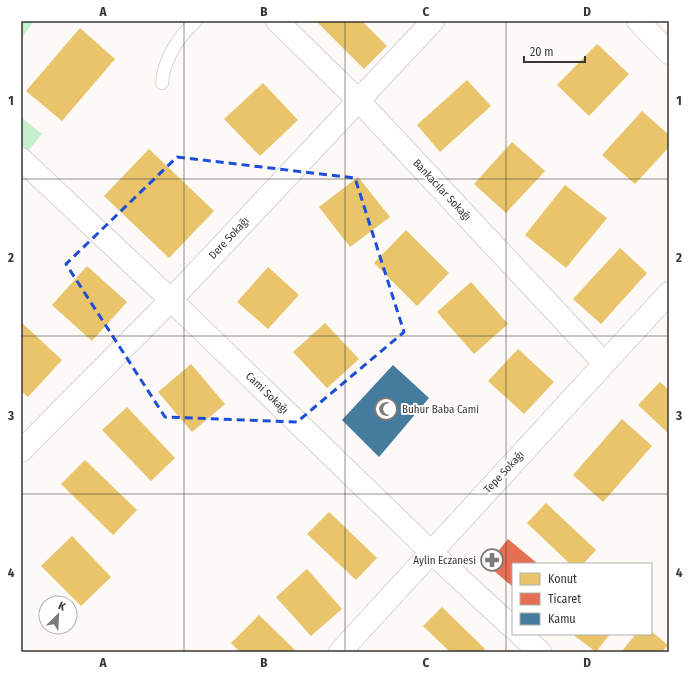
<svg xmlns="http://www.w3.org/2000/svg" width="690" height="673" viewBox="0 0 690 673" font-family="'Fira Sans Condensed',sans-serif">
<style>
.green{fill:#c7efcd}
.homes{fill:#e9c46a}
.shops{fill:#e76f51}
.public{fill:#457b9d}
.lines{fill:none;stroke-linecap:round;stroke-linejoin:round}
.lane-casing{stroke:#d7d5d2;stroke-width:14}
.street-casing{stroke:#d7d5d2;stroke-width:24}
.lane{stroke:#fffefe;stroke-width:12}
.street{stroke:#fffefe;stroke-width:22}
.marked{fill:none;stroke:#1d4ed8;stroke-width:3;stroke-dasharray:8 5;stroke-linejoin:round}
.grid{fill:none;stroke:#383734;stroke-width:1;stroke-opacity:0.55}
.labels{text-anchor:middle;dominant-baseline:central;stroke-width:4;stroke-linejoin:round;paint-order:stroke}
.street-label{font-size:11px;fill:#383734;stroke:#fff}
.poi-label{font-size:11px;fill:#383734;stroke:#fff;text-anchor:start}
.neatline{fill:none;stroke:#383734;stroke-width:1.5}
.grid-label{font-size:13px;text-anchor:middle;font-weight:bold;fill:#383734}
</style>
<rect width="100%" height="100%" fill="#fcf9f6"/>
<g class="green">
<path d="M21 21H34L21 39Z"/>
<path d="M21 117 42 134 21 159Z"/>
</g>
<g class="homes">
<path d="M316 21H362L387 46 364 69Z"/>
<path d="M80 28 115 59 62 121 26 91Z"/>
<path d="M597 44 629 74 589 116 557 85Z"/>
<path d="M467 80 491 106 440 152 417 125Z"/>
<path d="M263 83 298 120 260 156 224 119Z"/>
<path d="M642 111 669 135V147L635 184 602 155Z"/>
<path d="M512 142 545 171 506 213 474 184Z"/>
<path d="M149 149 214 211 169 258 104 196Z"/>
<path d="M358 177 390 217 350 247 319 207Z"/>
<path d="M565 185 607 218 566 268 525 235Z"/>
<path d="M406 230 449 273 417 306 374 263Z"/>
<path d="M620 248 647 273 601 324 573 299Z"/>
<path d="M87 266 127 302 92 341 52 305Z"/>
<path d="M268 267 299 295 268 329 237 302Z"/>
<path d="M471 282 508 324 474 354 437 312Z"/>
<path d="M21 322 62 360 28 397 21 391Z"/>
<path d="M325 323 359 359 327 388 293 352Z"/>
<path d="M518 349 554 382 524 414 488 381Z"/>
<path d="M191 364 225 404 192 432 158 392Z"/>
<path d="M660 382 669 390V434L638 405Z"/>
<path d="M127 407 175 458 151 481 102 430Z"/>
<path d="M622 419 652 446 603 502 573 475Z"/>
<path d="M85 460 137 510 113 535 61 484Z"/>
<path d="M546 503 596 550 583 564H570L527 523Z"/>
<path d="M329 512 377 558 356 580 307 534Z"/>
<path d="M72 536 111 577 81 606 41 566Z"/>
<path d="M307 569 342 609 311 636 276 597Z"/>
<path d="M442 607 485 649 481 652H450L423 626Z"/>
<path d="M259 615 297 652H240L231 643Z"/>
<path d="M651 631 668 645 662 652H621L636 634H651Z"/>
<path d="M572 634H610L596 652Z"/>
</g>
<path class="shops" d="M508 539 538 564H513V587L487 565Z"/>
<path class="public" d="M393 365 429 398 379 457 342 420Z"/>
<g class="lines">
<g class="lane-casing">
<path id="lane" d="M162 83C164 59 178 37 196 21"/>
</g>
<g class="street-casing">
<g id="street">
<path d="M277 21 358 100 604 363"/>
<path d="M638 21 669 53"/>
<path d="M21 159 171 300 431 552 513 628"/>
<path d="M21 451 171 300 433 21"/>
<path d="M520 634 540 652"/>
<path d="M340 652 669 293"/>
</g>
</g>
<use href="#lane" class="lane"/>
<use href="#street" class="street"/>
</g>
<path class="marked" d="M177 157 355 178 404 332 297 422 165 417 66 264Z"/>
<path class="grid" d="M184 21V652M345 21V652M506 21V652M21 179H669M21 336H669M21 494H669"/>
<defs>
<g id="mosque-ring" transform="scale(1.15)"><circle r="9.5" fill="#fff" stroke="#7d7b78" stroke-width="1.5"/><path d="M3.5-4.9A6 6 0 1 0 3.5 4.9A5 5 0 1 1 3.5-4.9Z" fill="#7d7b78"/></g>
<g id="pharmacy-ring" transform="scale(1.15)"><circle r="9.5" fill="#fff" stroke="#7d7b78" stroke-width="1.5"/><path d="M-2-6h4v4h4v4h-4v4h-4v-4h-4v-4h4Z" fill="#7d7b78"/></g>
</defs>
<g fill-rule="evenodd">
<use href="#mosque-ring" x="386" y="409"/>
<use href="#pharmacy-ring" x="492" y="560"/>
</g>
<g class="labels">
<g class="street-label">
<text transform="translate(442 190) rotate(47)">Bankacılar Sokağı</text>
<text transform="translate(229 238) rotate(-47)">Dere Sokağı</text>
<text transform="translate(267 393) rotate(44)">Cami Sokağı</text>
<text transform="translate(504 472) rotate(-47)">Tepe Sokağı</text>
</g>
<g class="poi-label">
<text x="402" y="409">Buhur Baba Cami</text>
<text x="476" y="560" text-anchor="end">Aylin Eczanesi</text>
</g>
</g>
<rect width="690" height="673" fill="none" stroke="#ffffff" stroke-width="44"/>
<rect x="512" y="563" width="140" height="72" fill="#ffffff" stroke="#afafae"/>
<rect x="520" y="573" width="20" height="12" fill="#e9c46a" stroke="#afafae"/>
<text x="548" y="583" font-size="12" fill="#383734">Konut</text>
<rect x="520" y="593" width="20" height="12" fill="#e76f51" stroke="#afafae"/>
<text x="548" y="603" font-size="12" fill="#383734">Ticaret</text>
<rect x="520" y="613" width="20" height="12" fill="#457b9d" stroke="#afafae"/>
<text x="548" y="623" font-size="12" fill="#383734">Kamu</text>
<g transform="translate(58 615) rotate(24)"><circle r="19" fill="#ffffff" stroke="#afafae"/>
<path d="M0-3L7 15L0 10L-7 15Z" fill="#7d7b78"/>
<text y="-6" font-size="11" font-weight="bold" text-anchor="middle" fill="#383734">K</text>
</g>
<path d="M524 56v6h61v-6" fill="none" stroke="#383734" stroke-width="2"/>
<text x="530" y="56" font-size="12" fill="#383734" stroke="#ffffff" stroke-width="3" paint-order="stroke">20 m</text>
<rect x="22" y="22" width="646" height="629" class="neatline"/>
<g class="grid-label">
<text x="103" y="16">A</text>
<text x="264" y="16">B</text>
<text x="426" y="16">C</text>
<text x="587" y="16">D</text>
<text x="11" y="105">1</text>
<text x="679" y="105">1</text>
<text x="11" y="262">2</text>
<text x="679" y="262">2</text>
<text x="11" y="420">3</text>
<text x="679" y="420">3</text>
<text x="11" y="577">4</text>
<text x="679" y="577">4</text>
<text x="103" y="667">A</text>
<text x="264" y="667">B</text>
<text x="426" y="667">C</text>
<text x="587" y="667">D</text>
</g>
</svg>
